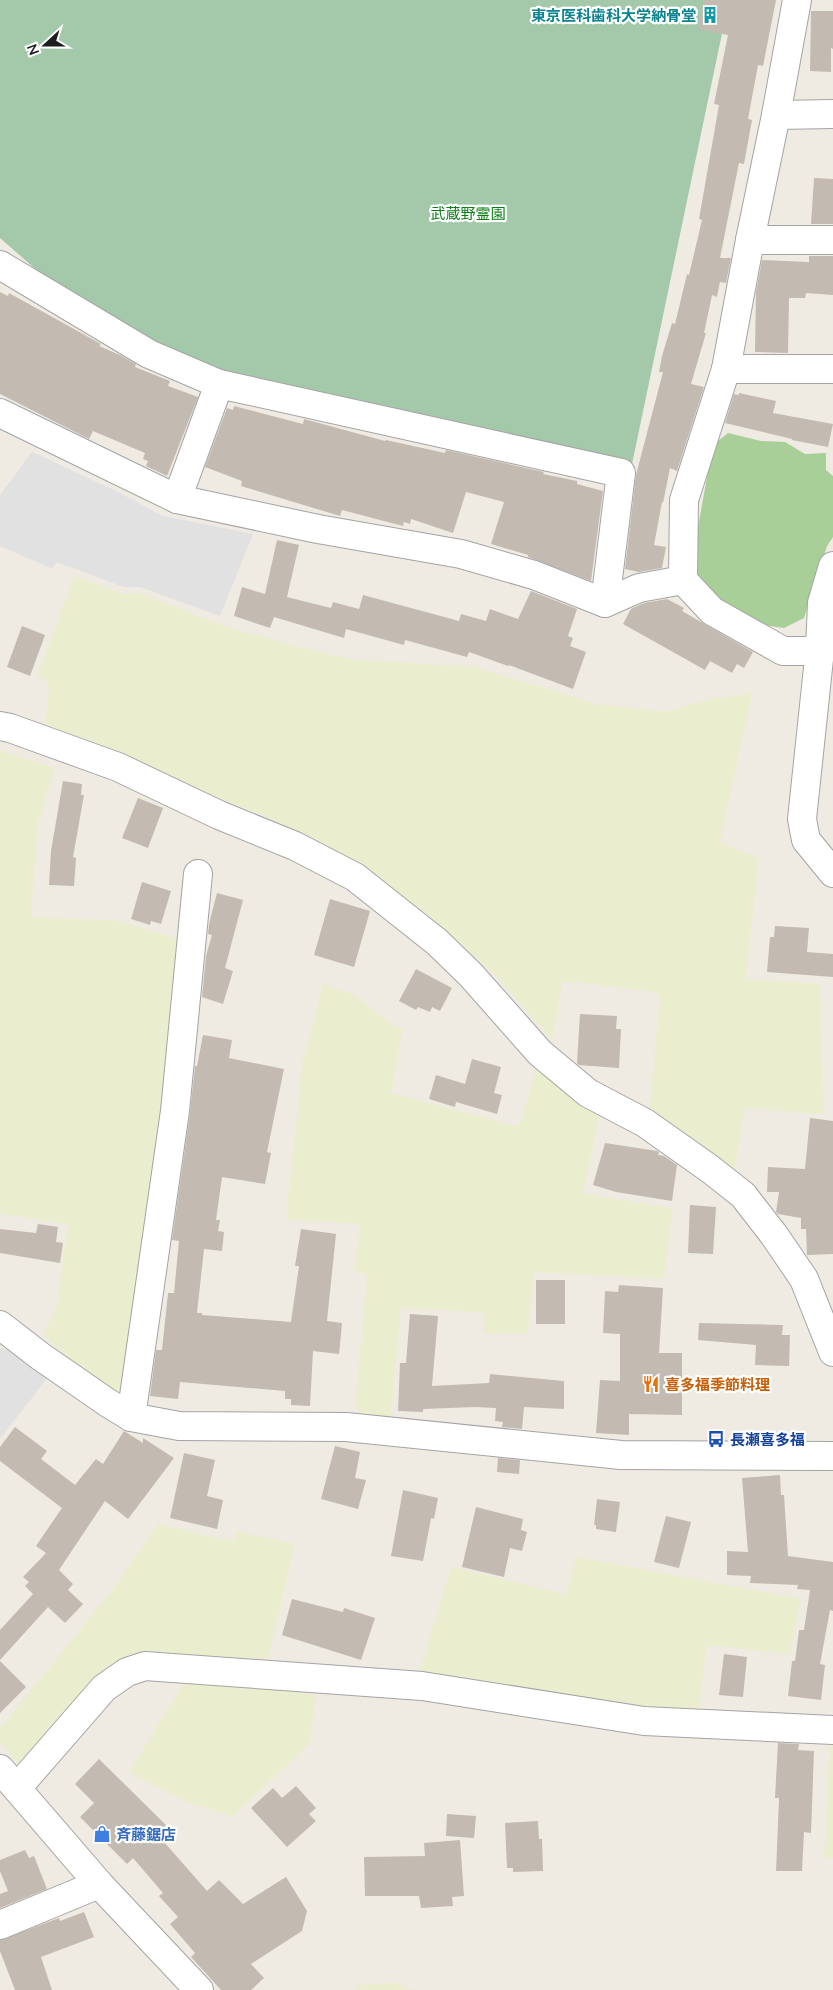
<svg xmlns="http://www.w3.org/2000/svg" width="833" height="1990" viewBox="0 0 833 1990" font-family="Mulish,'Noto Sans JP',sans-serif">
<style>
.farmland{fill:#ebeece}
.forest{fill:#a7cf97}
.cemetery{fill:#a4c8aa}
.parking{fill:#e1e1e1}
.building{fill:#c3bab2}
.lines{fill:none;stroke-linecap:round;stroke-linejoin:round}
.minor-casing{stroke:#a4a4a4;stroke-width:30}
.minor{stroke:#fff;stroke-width:28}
.labels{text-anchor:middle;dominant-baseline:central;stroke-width:4.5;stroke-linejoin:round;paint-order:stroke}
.culture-label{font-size:15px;font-weight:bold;fill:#0d838f;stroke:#fff;text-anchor:end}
.park-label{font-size:15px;fill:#0a7d15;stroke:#fff}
.food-label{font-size:15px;font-weight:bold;fill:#c56008;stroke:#fff;text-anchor:start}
.transit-label{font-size:15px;font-weight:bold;fill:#164399;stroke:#fff;text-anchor:start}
.shop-label{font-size:15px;font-weight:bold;fill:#366cbe;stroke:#fff;text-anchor:start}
</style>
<rect width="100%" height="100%" fill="#efebe3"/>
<g class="farmland">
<path d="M74 576 124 594 139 593 224 626 295 646 351 659 475 667 597 704 667 712 707 700 752 693 720 842 759 858 746 979 820 984 824 1115 745 1107 734 1175 649 1113 660 996 649 991 563 981 552 1040 500 980 428 914 333 854 263 815 53 734 45 723 49 689 46 681 37 677Z"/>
<path d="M0 750 55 768 38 823 31 917 119 921 182 940 125 1399 93 1380 43 1335 56 1309 68 1224 0 1214Z"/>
<path d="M323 984 355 995 390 1023 403 1029 391 1093 519 1127 538 1064 572 1098 599 1117 583 1194 673 1208 664 1279 534 1272 528 1334 483 1333 484 1313 401 1307 391 1417 360 1414 355 1405 367 1274 354 1272 360 1224 286 1219 302 1063Z"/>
<path d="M158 1524 234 1542 236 1531 295 1544 268 1659 163 1654 23 1770 0 1742V1728L116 1585Z"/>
<path d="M577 1557 801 1599 790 1654 707 1645 699 1712 635 1708 418 1675 451 1567 565 1594Z"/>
<path d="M185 1681 241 1685 316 1695 310 1744 233 1816 188 1802 129 1772Z"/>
<path d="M830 1743H833V1858L824 1857Z"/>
<path d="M394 1983 414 1990H354L358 1985Z"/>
</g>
<path class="forest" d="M728 433 761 441 785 442 805 454 826 453V470L833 476V537L827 546 804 618 784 628 750 623 708 595 696 575 697 533 709 466 718 441Z"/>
<path class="cemetery" d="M0 0H729L632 464 333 401 225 373 155 342 40 273 0 238Z"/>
<g class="parking">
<path d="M32 452 114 490 163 516 253 534 220 616 140 587H124L56 562 53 569 0 546V495Z"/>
<path d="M0 1348 16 1352 48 1377 0 1439Z"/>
</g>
<g class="building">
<path d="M704 0H776L763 66 758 65 748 119 752 120 744 164 739 163 720 258H731L726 283 720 282 717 297 712 295 704 333H706L691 384 704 387 677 471 670 468 663 503 662 502 654 545 666 547 662 568 639 572 625 569 636 475 663 372H659L662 356 672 323 675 324 687 274 689 275 702 220 699 219 719 105 714 104 728 35 698 29Z"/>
<path d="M811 11H833V49L831 48V72L810 71Z"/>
<path d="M814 178 833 179V224H811Z"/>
<path d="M809 256H833V295L806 293 805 298H789L788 353 755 352 756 292 762 260 809 262Z"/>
<path d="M0 292 8 296 9 293 101 344 99 346 120 355 136 364 135 367 170 381 168 386 198 397 167 476 146 466 148 461 143 459 145 453 93 431 89 439 0 394Z"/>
<path d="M739 393 776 401 773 413 833 424 828 447 792 440V439L725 423 734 394 739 395Z"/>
<path d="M234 406 303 424 304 419 385 441 386 440 445 453 446 450 544 472 543 474 577 481V484L603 491 591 581 528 557V555L491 544 504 502 466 492 453 533 411 519 410 524 404 522 403 526 342 510 340 516 241 486 242 481 205 467 227 408 233 410Z"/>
<path d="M277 540 299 545 287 597 331 608 333 602 359 609 363 595 459 621 461 614 486 621 490 609 518 619 531 591 577 609 568 636 573 638 570 646 586 652 573 689 509 665 508 666 469 652 467 657 405 640 404 645 346 629 344 638 274 617 270 628 234 616 242 587 265 594Z"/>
<path d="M667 599 684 608 682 611 753 652 744 668 737 664 732 673 710 661 705 670 623 624 631 609 644 603Z"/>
<path d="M22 626 45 635 30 676 7 667Z"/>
<path d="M63 781 82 784 81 795H84L73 857 76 858 74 886 49 885 51 851Z"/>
<path d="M138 798 163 808 148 848 122 838Z"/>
<path d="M142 882 171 891 161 924 151 921 150 925 131 919Z"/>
<path d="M217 893 243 900 225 968 233 971 223 1004 202 997 206 956 212 935 208 934 209 924Z"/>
<path d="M330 899 370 911 354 967 314 955Z"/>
<path d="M775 926 809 928 807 952 833 954V977L767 972 770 937H774Z"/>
<path d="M416 969 452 988 440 1011 432 1007 430 1012 418 1007 416 1010 399 1001Z"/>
<path d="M580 1014 617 1016 616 1029H621L619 1068 579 1065 577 1063Z"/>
<path d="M203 1035 232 1040 229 1058 284 1069 267 1152 271 1153 265 1184 222 1177 216 1220H220L218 1231 224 1232 222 1251 204 1249 197 1313H202V1315L291 1322 299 1266H295L301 1229 336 1234 327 1321 342 1323 339 1354 313 1351 310 1406 291 1405V1399H285V1391L180 1382 178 1399 150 1396 156 1350H162L168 1293H174L179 1241 172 1240 190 1113 195 1066H197Z"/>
<path d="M472 1059 501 1067 494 1093 502 1095 497 1114 456 1102 455 1107 429 1099 436 1075 465 1084Z"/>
<path d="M810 1118 833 1121V1254L807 1255 806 1229H801V1218L778 1214 776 1212 779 1192H767L768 1167 805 1169Z"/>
<path d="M605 1143 657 1151 659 1152 658 1155 664 1156 677 1165 672 1201 616 1192 593 1185Z"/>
<path d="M690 1205 716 1207 713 1254 688 1253Z"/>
<path d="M38 1224 58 1227 56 1242 63 1243 60 1263 0 1253V1229L36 1233Z"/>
<rect x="536" y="1280" width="29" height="44"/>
<path d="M619 1285 663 1288 659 1353H682V1415L629 1414V1435L596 1433 600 1380 620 1381V1334L603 1333 605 1291 618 1292Z"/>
<path d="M410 1314 438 1316 432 1386 489 1383 490 1374 564 1381V1409L524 1407 522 1429 502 1427 503 1422 495 1421 496 1408 475 1407 423 1409V1412L398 1411 400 1363H406Z"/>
<path d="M699 1323 783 1325 782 1335H790L789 1366 755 1365 756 1345 698 1340Z"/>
<path d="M15 1427 47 1451 41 1459 75 1485 96 1459 103 1464 124 1431 143 1443V1438L174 1458 128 1519 105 1501 59 1570 73 1584 68 1590 83 1604 65 1623 48 1607 0 1660V1630L33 1594 25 1586 29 1582 23 1577 46 1553 36 1546 62 1508 0 1461V1447Z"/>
<path d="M335 1446 360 1452 355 1478 366 1480 358 1509 321 1499Z"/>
<path d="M184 1453 215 1460 207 1496 223 1500 217 1529 170 1518Z"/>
<path d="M498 1458 520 1460 519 1474 497 1472Z"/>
<path d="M780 1475 781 1495H784L788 1556 833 1562V1611L830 1610 820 1664 825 1665 821 1700 788 1696 792 1661H795L799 1630H804L810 1590 797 1589 798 1585 750 1583 751 1576 727 1575V1551L748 1552 742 1478Z"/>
<path d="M403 1490 438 1498 434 1519 431 1518 423 1561 391 1556Z"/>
<path d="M597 1499 620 1502 616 1532 596 1529V1525H594Z"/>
<path d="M476 1507 523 1519 521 1530 527 1532 522 1551 510 1548 504 1577 462 1567Z"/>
<path d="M666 1516 691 1522 679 1568 654 1562Z"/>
<path d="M292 1599 343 1612 344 1608 375 1618 361 1660 282 1635Z"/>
<path d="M724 1654 747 1657 743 1697 719 1695Z"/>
<path d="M0 1661 26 1687 0 1713Z"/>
<path d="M778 1743 799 1744 798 1750 814 1751 811 1833 804 1832 802 1871H776L779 1798H775Z"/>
<path d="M99 1759 166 1825 157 1834 207 1891 219 1880 243 1904 286 1877 307 1911 302 1931 251 1964 264 1978 251 1990H221L191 1957 195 1953 170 1924 178 1917 159 1896 163 1893 133 1858 127 1864 80 1817 94 1803 75 1784Z"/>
<path d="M296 1786 316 1808 309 1814 316 1821 287 1847 251 1808 273 1788 282 1798Z"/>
<path d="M447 1814 476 1816 474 1838 446 1836Z"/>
<path d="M538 1821 539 1839H542L543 1871 513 1872V1868H507L505 1823Z"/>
<path d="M460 1840 464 1896 452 1897 453 1906 421 1908 419 1896H365L364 1857 425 1856 424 1843Z"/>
<path d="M25 1850 29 1858 34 1856 47 1889 0 1908V1894L8 1891 0 1871V1860Z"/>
<path d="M84 1912 94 1937 41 1957 52 1990H15L0 1951V1940L59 1918 60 1921Z"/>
</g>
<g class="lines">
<g class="minor-casing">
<g id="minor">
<path d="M776 115 833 114"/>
<path d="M750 240H833"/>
<path d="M0 265 149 354 219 384 621 473 605 603"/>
<path d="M726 369H833"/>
<path d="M0 413 177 499 318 529 461 554 534 575 605 603 639 588 683 580 712 611 783 651H805L833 647"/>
<path d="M177 499 219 384"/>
<path d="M833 566 822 603 820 649 802 819 806 840 833 873"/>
<path d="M683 580 684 500 726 369 750 240 776 115 797 0"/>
<path d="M0 726 10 728 118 767 219 815 295 846 355 877 437 942 471 975 540 1053 588 1093 645 1123 710 1169 743 1195 774 1235 804 1279 833 1352"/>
<path d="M0 1325 40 1356 108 1403 131 1417 179 1426 346 1427 621 1455 833 1456"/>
<path d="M131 1417 175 1111 198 874"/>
<path d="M0 1769 99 1884 199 1990"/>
<path d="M17 1788 104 1688 127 1672 145 1666 422 1686 644 1721 833 1730"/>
<path d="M0 1925 99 1884"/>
</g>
</g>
<use href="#minor" class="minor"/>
</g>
<defs>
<g id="building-bare" transform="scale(1.35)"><path d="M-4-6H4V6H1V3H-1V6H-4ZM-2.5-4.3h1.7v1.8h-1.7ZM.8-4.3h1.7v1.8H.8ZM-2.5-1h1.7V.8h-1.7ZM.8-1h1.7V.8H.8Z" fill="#0f9aa8" stroke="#fff" stroke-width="2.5" paint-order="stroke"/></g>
<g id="restaurant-bare" transform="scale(1.35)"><path d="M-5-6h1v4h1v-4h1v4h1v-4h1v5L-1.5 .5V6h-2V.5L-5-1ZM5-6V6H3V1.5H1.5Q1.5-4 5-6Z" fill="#e8710a" stroke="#fff" stroke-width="2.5" paint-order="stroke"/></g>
<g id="bus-bare" transform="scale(1.35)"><path d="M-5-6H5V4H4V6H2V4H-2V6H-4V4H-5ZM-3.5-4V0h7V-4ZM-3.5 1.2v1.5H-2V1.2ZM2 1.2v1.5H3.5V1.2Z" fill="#1a4fb4" stroke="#fff" stroke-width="2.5" paint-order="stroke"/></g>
<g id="shop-bare" transform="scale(1.35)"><path d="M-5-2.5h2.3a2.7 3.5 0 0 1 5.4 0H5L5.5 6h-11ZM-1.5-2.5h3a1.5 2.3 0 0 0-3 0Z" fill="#3f7fe0" stroke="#fff" stroke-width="2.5" paint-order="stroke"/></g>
</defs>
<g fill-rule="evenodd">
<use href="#building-bare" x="710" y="15"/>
<use href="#restaurant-bare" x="651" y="1384"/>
<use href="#bus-bare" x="716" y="1439"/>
<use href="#shop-bare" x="102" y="1834"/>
</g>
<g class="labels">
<g class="culture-label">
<text x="696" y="15">東京医科歯科大学納骨堂</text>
</g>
<g class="park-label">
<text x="468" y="213">武蔵野霊園</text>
</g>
<g class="food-label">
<text x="665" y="1384">喜多福季節料理</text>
</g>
<g class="transit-label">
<text x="730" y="1439">長瀬喜多福</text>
</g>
<g class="shop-label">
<text x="116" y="1834">斉藤鋸店</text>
</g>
</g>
<g transform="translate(45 45) rotate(249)" stroke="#ffffff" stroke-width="4" paint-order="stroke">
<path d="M0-4L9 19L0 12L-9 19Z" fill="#1d1d1d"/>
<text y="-8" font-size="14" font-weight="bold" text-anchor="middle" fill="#1d1d1d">N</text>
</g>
</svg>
